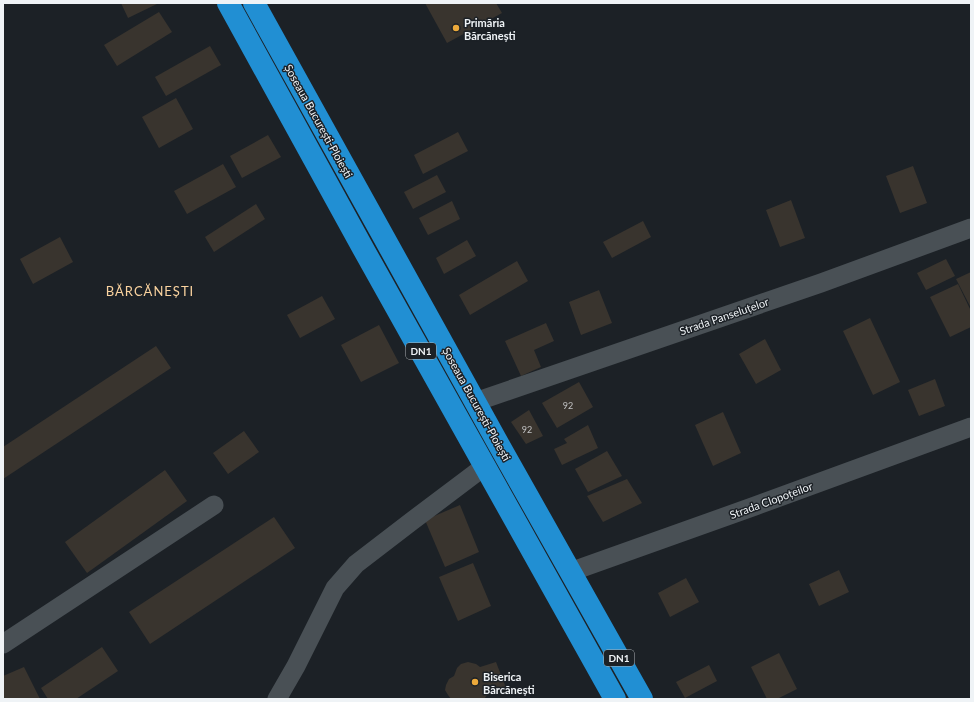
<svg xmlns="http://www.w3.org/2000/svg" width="974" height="702" viewBox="0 0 974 702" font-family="Lato,sans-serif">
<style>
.building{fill:#39342e}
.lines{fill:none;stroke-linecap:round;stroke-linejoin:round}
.minor{stroke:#495055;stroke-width:19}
.highway{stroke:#218fd3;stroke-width:22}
.poi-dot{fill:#eca93b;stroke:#1c2126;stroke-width:1.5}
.labels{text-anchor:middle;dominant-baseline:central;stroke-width:3;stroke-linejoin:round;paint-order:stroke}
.number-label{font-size:9px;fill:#c2c3c4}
.shield{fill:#1c2126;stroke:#b0b4b8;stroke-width:1}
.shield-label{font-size:10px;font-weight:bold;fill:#eff3f6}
.poi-label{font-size:11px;font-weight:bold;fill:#eff3f6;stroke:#1c2126;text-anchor:start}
.street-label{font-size:11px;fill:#eff3f6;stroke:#1c2126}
.quarter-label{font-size:13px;letter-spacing:1px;fill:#fad39f;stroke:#1c2126}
</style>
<rect width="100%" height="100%" fill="#1c2126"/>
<g class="building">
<path d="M121 3H159L128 18Z"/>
<path d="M425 3H496L502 13 447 43Z"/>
<path d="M159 12 172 32 117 66 104 45Z"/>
<path d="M210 46 221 65 166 96 155 77Z"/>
<path d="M176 98 193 129 159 148 142 117Z"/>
<path d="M458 132 468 151 423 174 414 155Z"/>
<path d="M268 135 281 157 242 178 230 156Z"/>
<path d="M223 164 236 187 187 214 174 191Z"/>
<path d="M913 166 927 203 900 213 886 176Z"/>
<path d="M437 175 446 192 413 209 404 192Z"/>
<path d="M791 200 805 238 780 247 766 210Z"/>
<path d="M452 201 460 219 428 235 419 218Z"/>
<path d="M256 204 265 219 214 252 205 237Z"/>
<path d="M643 221 651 237 612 258 603 242Z"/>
<path d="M60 237 73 262 33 284 20 259Z"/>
<path d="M467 240 476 256 444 274 436 258Z"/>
<path d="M946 259 955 276 926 290 917 273Z"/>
<path d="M517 261 528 281 470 315 459 295Z"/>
<path d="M971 272V308L956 279Z"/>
<path d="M958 284 971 311V327L950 337 930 297Z"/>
<path d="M599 290 612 323 581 335 569 302Z"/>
<path d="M322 296 335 319 300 338 287 315Z"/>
<path d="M870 318 900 382 873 395 843 331Z"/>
<path d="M546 323 554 341 534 350 541 367 521 376 505 341Z"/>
<path d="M379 325 399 363 361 382 341 345Z"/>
<path d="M765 339 781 370 756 384 739 354Z"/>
<path d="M156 346 171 368 3 479V447Z"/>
<path d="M935 379 945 406 919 416 908 390Z"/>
<path d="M579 382 593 407 557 428 542 403Z"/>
<path d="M529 410 543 436 526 444 511 422Z"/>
<path d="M723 412 741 453 713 466 695 425Z"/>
<path d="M588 425 598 448 562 465 554 449 567 443 564 439Z"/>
<path d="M244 431 259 452 228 474 213 453Z"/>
<path d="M607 451 622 476 588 492 575 469Z"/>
<path d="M165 470 187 501 87 573 65 542Z"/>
<path d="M627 479 642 503 603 522 587 496Z"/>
<path d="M460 505 479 552 445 567 425 520Z"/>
<path d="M274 517 295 548 150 644 129 612Z"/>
<path d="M473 563 491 606 458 621 439 577Z"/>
<path d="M839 570 849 592 819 606 809 584Z"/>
<path d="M686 578 699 602 670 617 658 593Z"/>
<path d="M102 647 118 671 76 699H48L41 688Z"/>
<path d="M779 653 797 689 777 699H767L751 667Z"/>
<path d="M468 662 476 664 480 667 496 662 506 688 488 694 484 699H451L448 695 445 690 446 685 449 679 454 676 457 668 461 664Z"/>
<path d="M709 665 717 681 685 698 676 682Z"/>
<path d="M24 667 40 699H4L3 676Z"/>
</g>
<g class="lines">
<g class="minor">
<path d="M475 402 821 283 971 228"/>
<path d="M570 572 755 506 971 427"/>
<path d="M3 644 214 505"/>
<path d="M277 699 296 666 335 588 356 564 412 521 485 466"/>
</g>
<g class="highway">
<path d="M228 3 365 252 615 699"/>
<path d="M254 3 499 445 642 699"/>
</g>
</g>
<g class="poi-dot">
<circle cx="456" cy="28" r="4"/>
<circle cx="475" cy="682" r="4"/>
</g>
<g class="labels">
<g class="number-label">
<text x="568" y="405">92</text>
<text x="527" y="429">92</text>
</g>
<g class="shield">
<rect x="406" y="343" width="30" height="16" rx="3"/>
<rect x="604" y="650" width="30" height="16" rx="3"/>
</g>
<g class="shield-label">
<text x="421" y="351">DN1</text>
<text x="619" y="658">DN1</text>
</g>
<g class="poi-label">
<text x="464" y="22">Primăria<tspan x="464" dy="13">Bărcănești</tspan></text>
<text x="483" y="676">Biserica<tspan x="483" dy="13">Bărcănești</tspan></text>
</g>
<g class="street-label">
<text transform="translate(319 121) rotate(61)">Șoseaua București-Ploiești</text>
<text transform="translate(724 316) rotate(-19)">Strada Panseluțelor</text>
<text transform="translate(477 404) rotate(61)">Șoseaua București-Ploiești</text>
<text transform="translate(771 500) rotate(-20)">Strada Clopoțeilor</text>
</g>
<g class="quarter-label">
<text x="150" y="291">BĂRCĂNEȘTI</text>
</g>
</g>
<rect width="974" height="702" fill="none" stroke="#eff3f6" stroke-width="8"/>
</svg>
